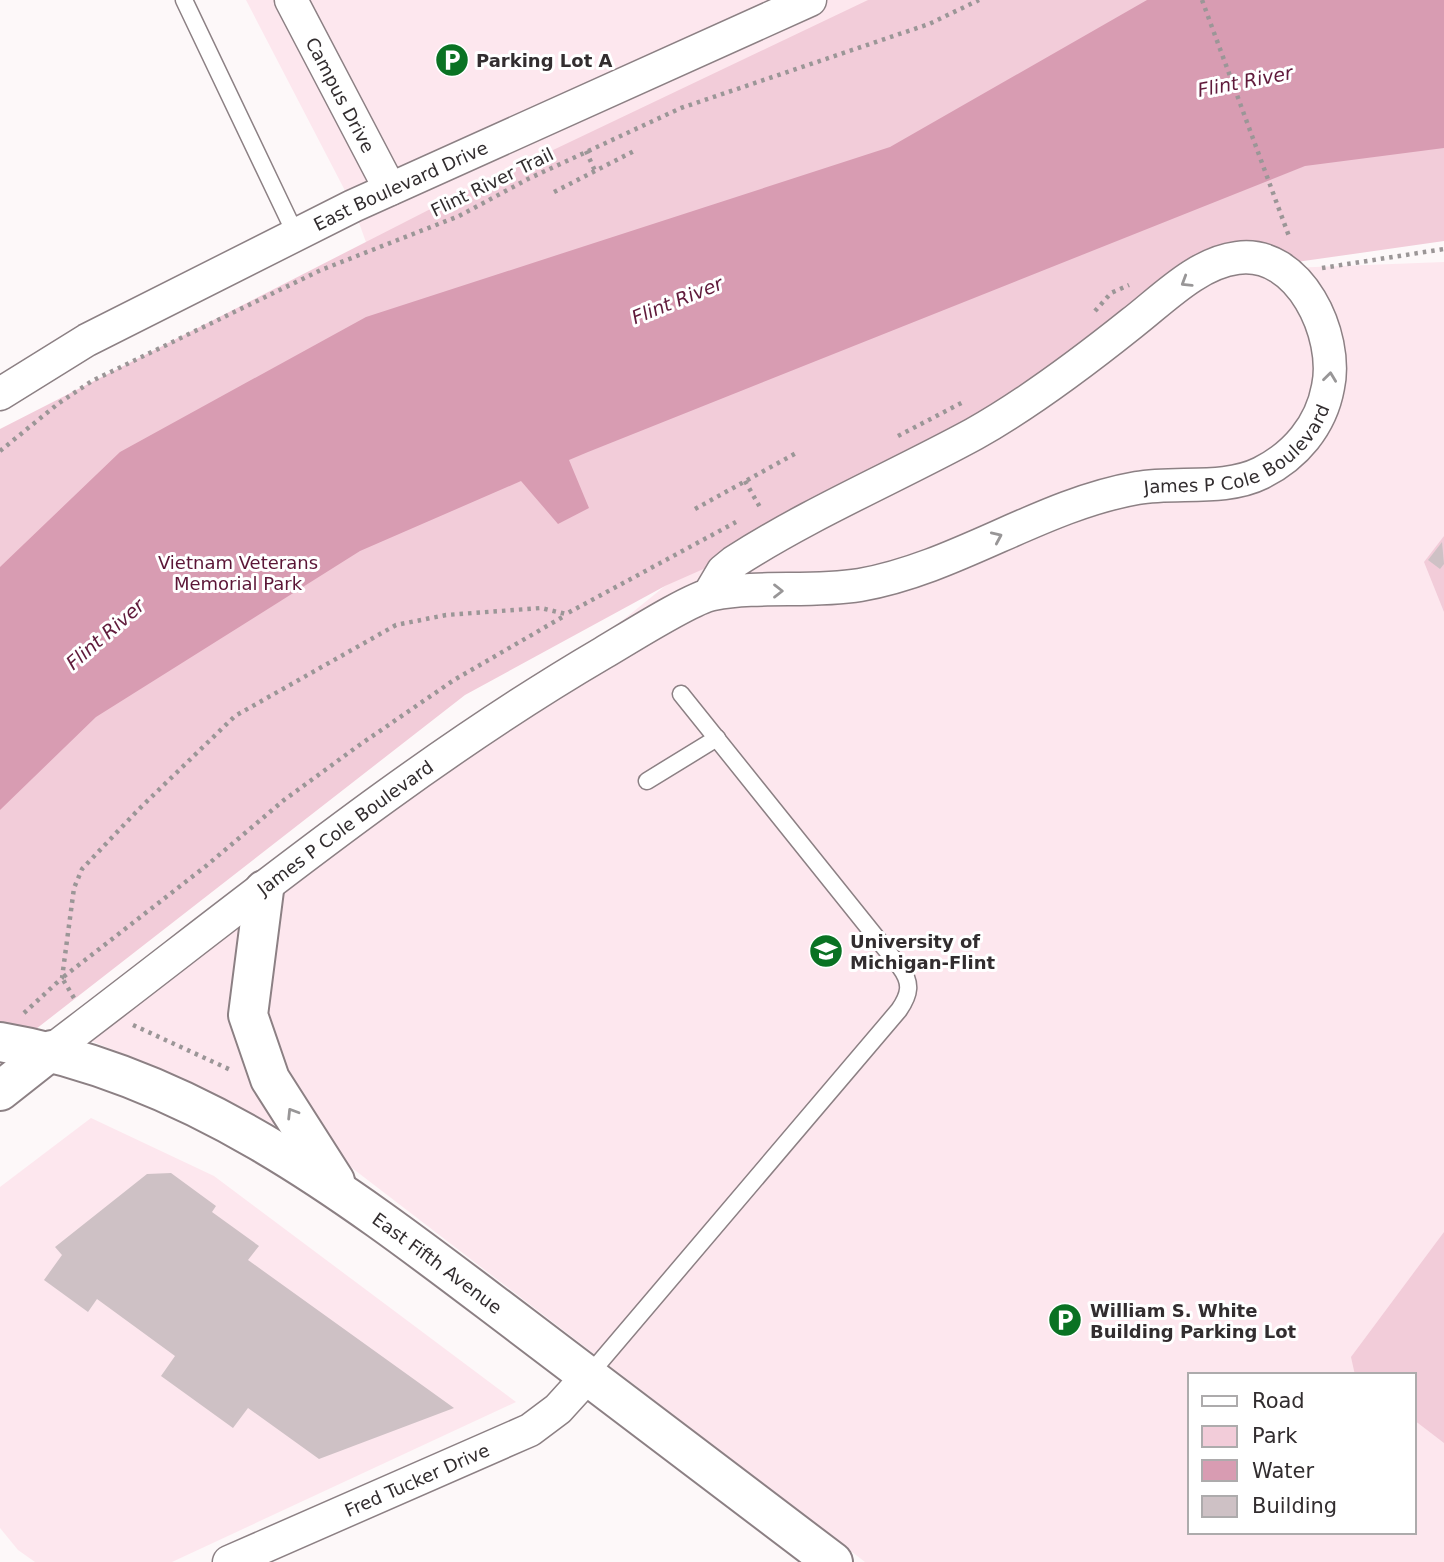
<svg xmlns="http://www.w3.org/2000/svg" width="1444" height="1562" viewBox="0 0 1444 1562" font-family="'DejaVu Sans',sans-serif">
<style>
.built{fill:#fde7ee;fill-rule:evenodd}
.green{fill:#f2ccd9}
.water{fill:#d89cb2}
.building{fill:#cec1c5}
.lines{fill:none;stroke-linecap:round;stroke-linejoin:round}
.lane-casing{stroke:#8c8084;stroke-width:19}
.street-casing{stroke:#8c8084;stroke-width:35}
.secondary-casing{stroke:#8c8084;stroke-width:42}
.path{stroke:#9b9697;stroke-width:4.5;stroke-dasharray:3.5 5;stroke-linecap:butt}
.lane{stroke:#fff;stroke-width:16}
.street{stroke:#fff;stroke-width:32}
.secondary{stroke:#fff;stroke-width:38}
.oneway{stroke:#989697}
.labels{text-anchor:middle;dominant-baseline:central;stroke-width:6;stroke-linejoin:round;paint-order:stroke}
.poi-label{font-size:18px;font-weight:bold;fill:#322d2f;stroke:#fff;text-anchor:start}
.street-label{font-size:18px;fill:#322d2f;stroke:#fff}
.park-label{font-size:18px;fill:#5b1536;stroke:#fff}
.water-label{font-size:19px;font-style:italic;fill:#601a3b;stroke:#fff}
</style>
<rect width="100%" height="100%" fill="#fdf8f9"/>
<g class="built">
<path d="M246 0H1147L381 284 353 206Z"/>
<path d="M1444 262V1562H865L339 1158 181 1077 91 1041 327 860 665 586 1192 292 1241 270ZM1190 1375H1414V1532H1190Z"/>
<path d="M91 1118 214 1176 516 1402 172 1562H35L18 1550 0 1528V1187Z"/>
</g>
<g class="green">
<path d="M868 0H1444V241L1241 270 1193 292 941 464 665 586 465 695 0 1057V429L450 199Z"/>
<path d="M1444 536V612L1424 562Z"/>
<path d="M1444 1232V1443L1414 1420V1375H1355L1351 1357Z"/>
</g>
<path class="water" d="M1147 0H1444V148L1305 166 588 452 569 460 589 508 558 524 521 481 360 551 96 717 0 810V567L120 452 366 317 890 147Z"/>
<g class="building">
<path d="M1442 542 1444 564 1440 569 1428 560Z"/>
<path d="M171 1173 216 1206 212 1212 259 1246 248 1260 454 1408 319 1459 248 1408 233 1428 161 1376 175 1356 97 1299 88 1312 44 1280 62 1255 55 1247 147 1174Z"/>
</g>
<g class="lines">
<g class="lane-casing">
<g id="lane">
<path d="M184 0 296 235"/>
<path d="M647 781 717 738"/>
<path d="M588 1376 899 1010C910 994 912 983 900 967L681 694"/>
</g>
</g>
<g class="street-casing">
<g id="street">
<path id="s1" d="M291 0 390 189"/>
<path id="s2" d="M0 394 87 340 353 206 810 0"/>
<path id="s3" d="M52 1050C232 914 408 767 603 653 627 639 691 598 713 594 761 585 811 593 860 585 957 568 1040 505 1137 488 1176 481 1225 491 1261 473 1295 456 1321 426 1328 387 1339 336 1300 249 1237 258 1197 263 1162 300 1132 323 1087 359 1024 406 974 434 895 477 810 513 734 562L723 571 710 593"/>
<path id="s4" d="M229 1562 530 1430 558 1409 588 1376"/>
</g>
</g>
<g class="secondary-casing">
<g id="secondary">
<path d="M264 890 248 1015 270 1079 335 1181"/>
<path id="s5" d="M0 1042C202 1076 363 1206 522 1326 626 1405 730 1483 833 1562"/>
<path d="M0 1091 52 1050"/>
</g>
</g>
<g class="path">
<path d="M1202 0 1290 239"/>
<path d="M586 151 595 171"/>
<path d="M554 192 636 150"/>
<path d="M1322 268 1444 249"/>
<path d="M1095 311 1111 293 1129 285"/>
<path d="M898 436 965 401"/>
<path d="M0 451 59 403 92 381 321 270 459 216 528 179 681 108 929 24 979 0"/>
<path d="M745 481 761 509"/>
<path d="M695 509 798 452"/>
<path d="M74 998 62 978 206 866 284 800 358 746 454 680 566 615"/>
<path d="M24 1013 62 978 74 888 82 869 139 809 235 716 396 625 446 615 541 608 566 614 736 522"/>
<path d="M133 1025 233 1071"/>
</g>
<use href="#lane" class="lane"/>
<use href="#street" class="street"/>
<use href="#secondary" class="secondary"/>
</g>
<defs><path id="oneway-chevron" d="M-2-3.5L2.5 0L-2 3.5" fill="none" stroke-width="1.6" stroke-linecap="round" stroke-linejoin="round" transform="scale(1.75)"/></defs>
<g class="oneway">
<use href="#oneway-chevron" transform="translate(1186 282) rotate(148)"/>
<use href="#oneway-chevron" transform="translate(1330 377) rotate(-83)"/>
<use href="#oneway-chevron" transform="translate(997 537) rotate(-24)"/>
<use href="#oneway-chevron" transform="translate(778 591)"/>
<use href="#oneway-chevron" transform="translate(292 1113) rotate(-122)"/>
</g>
<defs>
<g id="parking-disc" transform="scale(1.75)"><circle r="9.5" fill="#0a7223" stroke="#fff"/><path d="M-3.5-5.5H1a3.5 3.5 0 0 1 0 7H-1V5.5H-3.5ZM-1-3.4V-.6H.8a1.4 1.4 0 0 0 0-2.8Z" fill="#fff"/></g>
<g id="university-disc" transform="scale(1.75)"><circle r="9.5" fill="#0a7223" stroke="#fff"/><path d="M0-5L7-2L0 1L-7-2ZM-4 1L0 2.5L4 1V4Q0 6-4 4Z" fill="#fff"/></g>
</defs>
<g fill-rule="evenodd">
<use href="#parking-disc" x="452" y="60"/>
<use href="#university-disc" x="826" y="951"/>
<use href="#parking-disc" x="1065" y="1320"/>
</g>
<g class="labels">
<g class="poi-label">
<text x="476" y="60">Parking Lot A</text>
<text x="850" y="941">University of<tspan x="850" dy="21">Michigan-Flint</tspan></text>
<text x="1090" y="1310">William S. White<tspan x="1090" dy="21">Building Parking Lot</tspan></text>
</g>
<g class="street-label">
<text stroke="none"><textPath href="#s1" startOffset="107">Campus Drive</textPath></text>
<text transform="translate(492 182) rotate(-26)">Flint River Trail</text>
<text stroke="none"><textPath href="#s2" startOffset="452">East Boulevard Drive</textPath></text>
<text stroke="none"><textPath href="#s3" startOffset="1360">James P Cole Boulevard</textPath></text>
<text stroke="none"><textPath href="#s3" startOffset="368">James P Cole Boulevard</textPath></text>
<text stroke="none"><textPath href="#s5" startOffset="495">East Fifth Avenue</textPath></text>
<text stroke="none"><textPath href="#s4" startOffset="205">Fred Tucker Drive</textPath></text>
</g>
<g class="park-label">
<text x="238" y="562">Vietnam Veterans<tspan x="238" dy="21">Memorial Park</tspan></text>
</g>
<g class="water-label">
<text transform="translate(1245 81) rotate(-11)">Flint River</text>
<text transform="translate(677 300) rotate(-22)">Flint River</text>
<text transform="translate(105 634) rotate(-41)">Flint River</text>
</g>
</g>
<rect x="1188" y="1373" width="228" height="161" fill="#ffffff" stroke="#adabac" stroke-width="2"/>
<rect x="1202" y="1396" width="35" height="10" fill="#ffffff" stroke="#adabac" stroke-width="2"/>
<text x="1252" y="1408" font-size="21" fill="#322d2f">Road</text>
<rect x="1202" y="1426" width="35" height="21" fill="#f2ccd9" stroke="#adabac" stroke-width="2"/>
<text x="1252" y="1443" font-size="21" fill="#322d2f">Park</text>
<rect x="1202" y="1460" width="35" height="21" fill="#d89cb2" stroke="#adabac" stroke-width="2"/>
<text x="1252" y="1478" font-size="21" fill="#322d2f">Water</text>
<rect x="1202" y="1496" width="35" height="21" fill="#cec1c5" stroke="#adabac" stroke-width="2"/>
<text x="1252" y="1513" font-size="21" fill="#322d2f">Building</text>
</svg>
